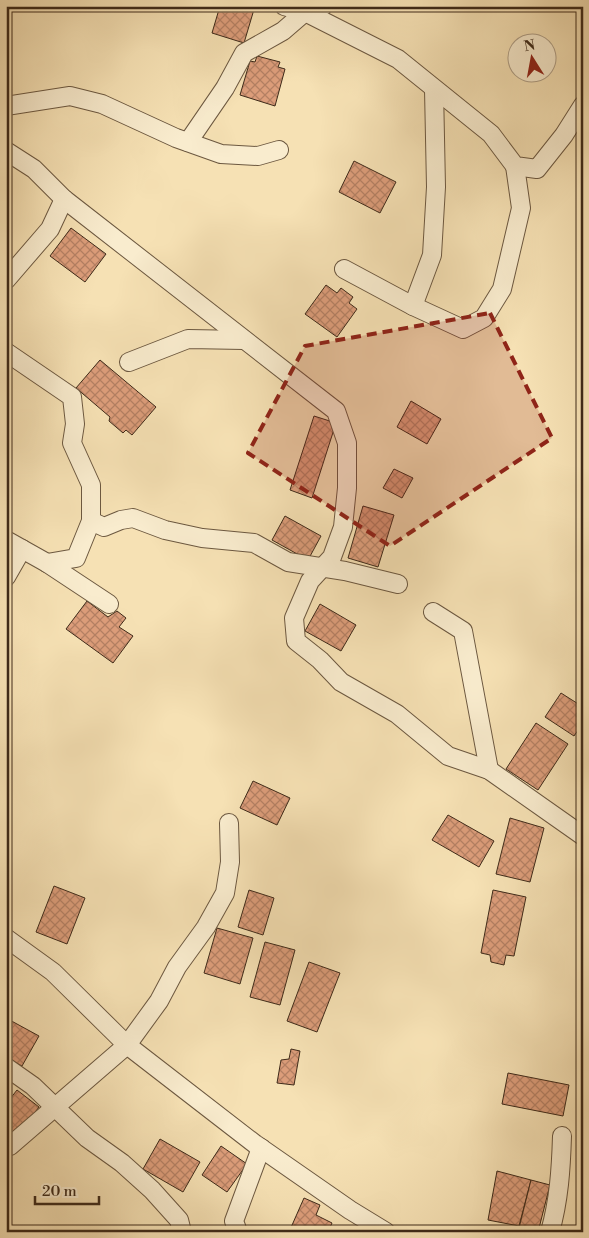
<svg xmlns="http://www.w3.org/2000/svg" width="589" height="1238" viewBox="0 0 589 1238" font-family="'Libre Bodoni',serif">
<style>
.building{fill:url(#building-cross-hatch);stroke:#3e2a19}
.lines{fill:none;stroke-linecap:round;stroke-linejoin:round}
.street-casing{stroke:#6c5840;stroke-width:20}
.street{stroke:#f9ecce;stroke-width:18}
.marked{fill:#8f2418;fill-opacity:0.2;stroke:#8f2418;stroke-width:4;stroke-dasharray:10 6;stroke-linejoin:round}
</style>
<defs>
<pattern id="building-cross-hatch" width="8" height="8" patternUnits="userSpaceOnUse" patternTransform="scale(1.25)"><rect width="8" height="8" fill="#dc9d7a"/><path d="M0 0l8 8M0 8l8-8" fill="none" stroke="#b48063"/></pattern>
</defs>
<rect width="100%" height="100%" fill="#f6e1b4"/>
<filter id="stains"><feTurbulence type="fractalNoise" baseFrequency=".004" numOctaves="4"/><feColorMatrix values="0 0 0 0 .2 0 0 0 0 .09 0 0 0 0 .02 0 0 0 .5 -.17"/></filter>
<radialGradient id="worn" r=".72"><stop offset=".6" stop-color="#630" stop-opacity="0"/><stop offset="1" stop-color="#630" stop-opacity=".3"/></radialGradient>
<g class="building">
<path d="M220 6H255L244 43 212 33Z"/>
<path d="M257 56 280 62 278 67 285 69 275 106 240 95 250 61 255 62Z"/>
<path d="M354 161 396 182 380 213 339 192Z"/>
<path d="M71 228 106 254 85 282 50 256Z"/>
<path d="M326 285 337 293 341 288 353 297 349 303 357 309 337 337 305 314Z"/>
<path d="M100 360 156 407 132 435 126 430 123 433 109 421 110 417 76 388Z"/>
<path d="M411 401 441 419 427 444 397 427Z"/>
<path d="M314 416 336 423 312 498 290 490Z"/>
<path d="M394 469 413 478 402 498 383 488Z"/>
<path d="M363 506 394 515 378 567 348 558Z"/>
<path d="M285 516 321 536 308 560 272 540Z"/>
<path d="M87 601 108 617 117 611 126 618 119 627 133 636 113 663 66 629Z"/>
<path d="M320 604 356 625 341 651 305 631Z"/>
<path d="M561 693 583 707V723L574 736 545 717Z"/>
<path d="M536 723 568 744 538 790 506 769Z"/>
<path d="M253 781 290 798 277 825 240 808Z"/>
<path d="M448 815 494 841 479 867 432 840Z"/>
<path d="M510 818 544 828 530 882 496 874Z"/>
<path d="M54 886 85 898 67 944 36 932Z"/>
<path d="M249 890 274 898 263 935 238 927Z"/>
<path d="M493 890 526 897 514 956 506 955 504 965 491 962 490 955 481 953Z"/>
<path d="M217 928 253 938 240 984 204 973Z"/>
<path d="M265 942 295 950 280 1005 250 997Z"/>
<path d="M309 962 340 973 317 1032 287 1021Z"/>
<path d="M6 1018 39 1036 22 1066 6 1058Z"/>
<path d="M291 1049 300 1051 294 1085 277 1083 281 1060 289 1059Z"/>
<path d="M508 1073 569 1085 563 1116 502 1104Z"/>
<path d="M17 1090 39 1107 17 1136 6 1129V1118L9 1114 6 1112V1104Z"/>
<path d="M160 1139 200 1162 183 1192 143 1169Z"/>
<path d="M221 1146 247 1164 227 1192 202 1175Z"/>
<path d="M497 1171 531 1180 519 1226 488 1220Z"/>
<path d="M531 1180 550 1185 538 1232H518Z"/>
<path d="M304 1198 320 1205 316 1215 332 1223 328 1232H289Z"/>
</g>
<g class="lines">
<g class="street-casing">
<g id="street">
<path d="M284 6 305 12 398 59 491 134 515 166 537 169 564 135 583 105"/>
<path d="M6 106 70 96 102 104 176 138 221 154 258 156 279 150"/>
<path d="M188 142 225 88 244 53 283 31 305 12 323 6"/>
<path d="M6 151 34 169 64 199 336 411 347 443V488L343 527 332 557 310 581 294 618 296 641 320 660 341 682 397 714 448 756 489 770 583 836"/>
<path d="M344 269 413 306 463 329 484 318 502 289 521 208 515 166"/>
<path d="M6 280 50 229 64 199"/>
<path d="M413 306 432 255 436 187 434 89"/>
<path d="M6 352 72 397 75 424 72 443 91 485V521L76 558 47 563"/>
<path d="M129 362 188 339 244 340"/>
<path d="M91 521 104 527 121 520 133 518 165 530 202 538 254 543 288 562 345 571 398 584"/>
<path d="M6 540 47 563 109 604"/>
<path d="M6 577 22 549"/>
<path d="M433 612 463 631 489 770"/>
<path d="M6 938 53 972 127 1045 255 1144 350 1210 386 1232"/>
<path d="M6 1067 33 1086 87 1138 122 1163 152 1190 179 1220 182 1232"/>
<path d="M6 1147 10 1146 127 1045 159 1001 177 967 206 927 225 893 230 862 229 823"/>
<path d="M238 1232 234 1221 261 1148"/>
<path d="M550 1232C559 1200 561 1169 562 1136"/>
</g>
</g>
<use href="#street" class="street"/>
</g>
<path class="marked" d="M490 313 552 438 390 546 248 453 305 346Z"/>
<rect width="589" height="1238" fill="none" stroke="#f6e1b4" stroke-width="25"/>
<rect x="8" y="8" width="574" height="1223" fill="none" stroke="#3e2a19" stroke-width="2.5"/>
<rect x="12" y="12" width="564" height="1213" fill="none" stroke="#3e2a19"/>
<g transform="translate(532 58) rotate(349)"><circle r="24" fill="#f9ecce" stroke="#ae9e86"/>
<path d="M0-4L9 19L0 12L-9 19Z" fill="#8f2418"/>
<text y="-8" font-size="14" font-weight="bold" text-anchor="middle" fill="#3e2a19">N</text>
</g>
<path d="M35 1196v8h64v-8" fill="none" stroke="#3e2a19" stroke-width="2.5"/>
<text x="42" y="1196" font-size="15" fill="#3e2a19" stroke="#f9ecce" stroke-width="4" paint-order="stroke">20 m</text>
<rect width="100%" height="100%" filter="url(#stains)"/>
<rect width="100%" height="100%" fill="url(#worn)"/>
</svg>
